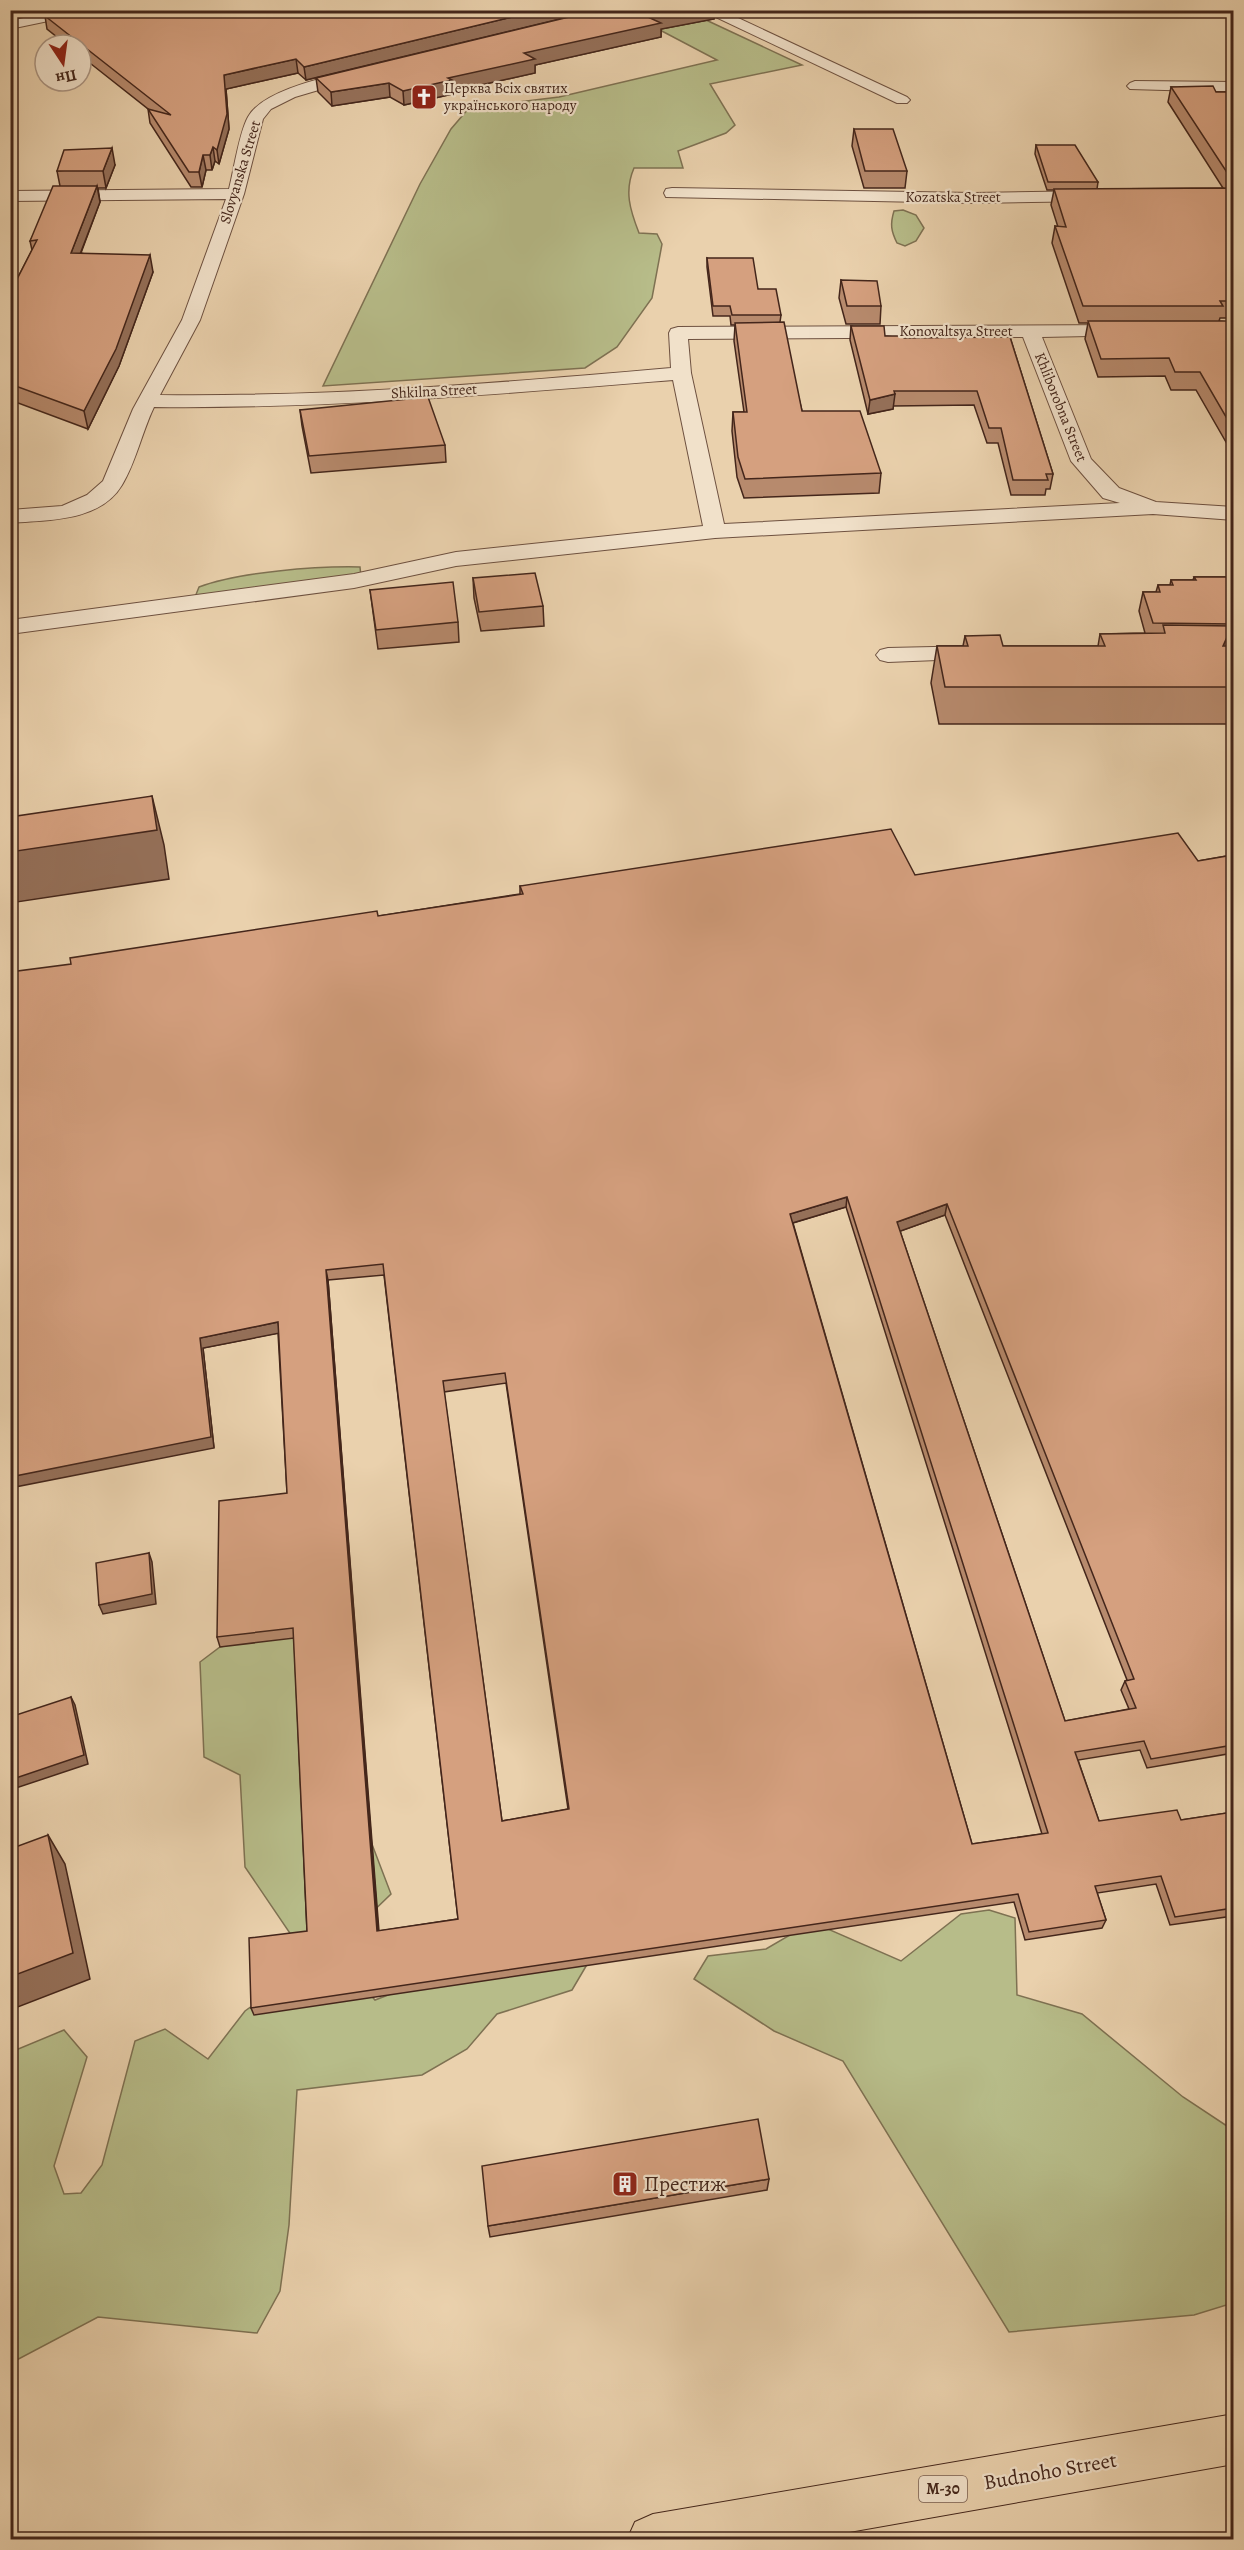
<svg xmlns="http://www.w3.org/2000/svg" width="1244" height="2550" viewBox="0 0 1244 2550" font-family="Alegreya,serif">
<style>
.green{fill:#b7bc89;stroke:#7e7152;stroke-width:1.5}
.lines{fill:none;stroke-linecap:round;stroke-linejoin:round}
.minor-casing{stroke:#6e5140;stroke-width:2}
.highway-casing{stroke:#44261b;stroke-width:2}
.minor{fill:#f1e1ca;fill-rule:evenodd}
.highway{fill:#ead1ad;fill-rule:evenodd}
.wall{fill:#b78a6d;stroke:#44261b;stroke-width:1.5;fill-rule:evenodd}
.shaded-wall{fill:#957059;stroke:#44261b;stroke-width:1.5}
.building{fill:#d5a07f;stroke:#44261b;stroke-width:1.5;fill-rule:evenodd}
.labels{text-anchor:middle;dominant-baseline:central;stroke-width:4.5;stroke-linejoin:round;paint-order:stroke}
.far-poi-label{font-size:15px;fill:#44261b;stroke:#f1e1ca;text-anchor:start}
.far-street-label{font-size:15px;fill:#44261b;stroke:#f1e1ca}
.shield{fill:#f1e1ca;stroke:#785e50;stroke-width:1.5}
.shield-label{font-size:16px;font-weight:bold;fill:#44261b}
.near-poi-label{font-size:21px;fill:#44261b;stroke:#f1e1ca;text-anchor:start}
.near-street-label{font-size:21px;fill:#44261b;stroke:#f1e1ca}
</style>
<rect width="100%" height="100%" fill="#ead1ad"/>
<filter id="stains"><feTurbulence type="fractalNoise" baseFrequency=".00333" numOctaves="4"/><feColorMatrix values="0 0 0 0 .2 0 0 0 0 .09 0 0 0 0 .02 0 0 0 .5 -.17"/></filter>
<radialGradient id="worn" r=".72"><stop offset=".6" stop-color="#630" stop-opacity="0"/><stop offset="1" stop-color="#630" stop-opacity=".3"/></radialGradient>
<g class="green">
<path d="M706 20 802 65 710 84 735 125 726 133 678 151 683 168H634C624 191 630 210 639 233L657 234 662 244 652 298 617 347 585 368 323 386 420 184 451 129 469 108 559 97 717 60 658 29Z"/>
<path d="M903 210 916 215 924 228 916 241 905 246 897 243C891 231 890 224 894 211Z"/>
<path d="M360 567 361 577 195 597 199 587C239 572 317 566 360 567Z"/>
<path d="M281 1606 391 1894 331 1952 302 1951 245 1867 240 1775 204 1757 200 1662 220 1647 248 1641Z"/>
<path d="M989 1910 1015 1918 1017 1995 1082 2014 1183 2097 1233 2130V2303L1194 2315 1009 2332 843 2061 774 2031 694 1979 708 1956 766 1949 812 1922 901 1961 961 1914Z"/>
<path d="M592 1956 572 1990 497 2014 467 2049 422 2075 297 2090 289 2225 280 2291 257 2333 98 2317 11 2363V2052L64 2030 87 2057 54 2166 64 2194 81 2193 102 2165 135 2041 165 2029 208 2059 245 2011 306 1967H346L375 2000 479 1960Z"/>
</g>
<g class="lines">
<g class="minor-casing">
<g id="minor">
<path d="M59 10H89L82 14 10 29V21Z"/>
<path d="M701 10H721L907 97 910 100 907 103H897Z"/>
<path d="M361 68 369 73 366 76 295 97 271 109 263 119 244 194 200 320 160 395C331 397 501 383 671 368L669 333 671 329 678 327 1130 325 1137 327 1139 331 1137 335 1042 337 1091 459 1119 488 1156 502 1234 507V520L1153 514 715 538 456 566 354 588 10 634V620L354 574 456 552 703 526 673 380C500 394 327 409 154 407 142 432 136 462 122 485 100 522 47 520 10 523V510L62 506 87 495 103 481 133 409 182 320 226 199 10 201V191L229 189C234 170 239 133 248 117 263 89 332 76 361 68ZM1023 337 1071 461 1103 498 1120 503 724 524 691 373 688 339Z"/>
<path d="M1135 81 1234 82V92L1130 89 1127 86 1130 83Z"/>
<path d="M672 188 974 193 1097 191 1105 196 1097 201 974 203 666 197 664 193 666 189Z"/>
<path d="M979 646 987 648 991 653 987 658 888 662 880 660 876 655 880 650 888 648Z"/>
</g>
</g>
<g class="highway-casing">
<path id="highway" d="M1234 2414V2464L804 2540H627L635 2522 653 2514Z"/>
</g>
<use href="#minor" class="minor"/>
<use href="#highway" class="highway"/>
</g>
<g class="wall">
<path d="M597 10 306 80 298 73 226 89 229 129 219 164 215 161 212 170H206L202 187H191L150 123 148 109 81 56V45H67L47 29 45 16Z"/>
<path d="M598 10H714V19L661 29V37L535 65V73L453 91V94L404 105 390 97 332 106 318 92 316 78Z"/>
<path d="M727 10H756L736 14Z"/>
<path d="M758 10H787L768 15Z"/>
<path d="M1171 87 1216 92H1233V318H1220L1219 321 1233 323V449H1230L1196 390H1171L1165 376 1098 377 1085 339 1088 323H1079L1052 243 1055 226 1058 227 1051 205 1054 190H1047L1035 154 1036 145 1098 182 1097 189 1223 188 1168 102Z"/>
<path d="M854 129 907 171 905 188H864L852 146Z"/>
<path d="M115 165 106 188H98L100 202 81 253 153 272 119 366 88 429 10 400V293L32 250 30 241 60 186 57 171Z"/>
<path d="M707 258 758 289 781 315 780 322 802 411 881 473 879 493 744 498 737 477 732 431 733 412H744L734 341 735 325H731L730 316H713L707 267Z"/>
<path d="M841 280 881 306 880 324H846L839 298Z"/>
<path d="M851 326 885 336 904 338 1010 337 1053 474 1050 489H1046L1045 495H1011L998 443H987L974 405 893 406V409L868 414 850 340Z"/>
<path d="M300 410 445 445 446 462 311 473 302 426Z"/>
<path d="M1194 577H1233V636L1230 644H1227V646H1233V724H939L931 683 937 646H963L965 636 1003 646H1098L1100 634 1145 633 1139 611 1143 592H1156L1158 585H1170L1171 580H1193Z"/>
<path d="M473 578 543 606 544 626 481 631 474 598Z"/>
<path d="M370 590 458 622 459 642 378 649Z"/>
<path d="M1233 855V1753L1147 1768 1140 1750 1078 1760 1099 1821 1181 1820 1233 1812V1916L1170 1925 1156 1884 1097 1893 1106 1920 1102 1928 1025 1940 1014 1902 254 2015 251 2008 307 1931 294 1638 220 1647 217 1637 287 1493 278 1333 203 1348 214 1448 71 964 520 894V886L915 875 1198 861ZM846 1207 1042 1834 972 1844 793 1223ZM945 1215 1127 1680 1125 1681 1121 1690 1129 1709 1065 1721 900 1231ZM384 1275 458 1919 379 1931 328 1280ZM506 1383 568 1809 502 1821 444 1392Z"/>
<path d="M769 2179 767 2190 490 2237 488 2226Z"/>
</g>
<g class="shaded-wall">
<path d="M541 10H597L306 80 304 67Z"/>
<path d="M688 10H714V19L661 29V37L535 65V73L453 91V94L404 105 403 91 448 78 524 53 650 18Z"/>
<path d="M736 10H756L736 14Z"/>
<path d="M768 10H787L768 15Z"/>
<path d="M296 59 298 73 226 89 229 129 219 164 217 150 224 75Z"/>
<path d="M389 83 390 97 332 106 331 92Z"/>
<path d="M213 147 215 161 212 170 210 155Z"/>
<path d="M112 148 115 165 106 188 103 171Z"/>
<path d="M203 155 206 170 202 187 199 172Z"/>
<path d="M97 186 100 202 74 270 71 253Z"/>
<path d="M150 255 153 272 119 366 88 429 84 411Z"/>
<path d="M895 394 893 409 868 414 870 400Z"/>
<path d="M1232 626 1222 662 1223 646Z"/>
<path d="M152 796 164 845 169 879 10 903V852Z"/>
<path d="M847 1197 846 1207 789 1224 790 1214Z"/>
<path d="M947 1204 945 1215 895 1233 897 1222Z"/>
<path d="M326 1270 328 1280 379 1939 377 1931Z"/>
<path d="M278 1322 280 1333 203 1348 214 1448 10 1488V1477L200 1338Z"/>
<path d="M149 1553 152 1562 156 1604 103 1614 99 1605Z"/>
<path d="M71 1697 75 1705 88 1764 10 1790V1780Z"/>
<path d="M48 1835 65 1864 90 1979 10 2010V1977Z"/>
</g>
<g class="building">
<path d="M76 10H541L304 67 296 59 224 75 227 114 217 150 213 147 210 155H203L199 172H189L148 109 171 115 45 16Z"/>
<path d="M598 10H688L650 18 661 23 524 53 535 59 448 78 452 80 403 91 389 83 331 92 316 78Z"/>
<path d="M1213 86 1216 92H1233V174H1228L1171 87Z"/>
<path d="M854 129H893L907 171H865Z"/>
<path d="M1036 145H1075L1098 182H1048Z"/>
<path d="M112 148 103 171H57L64 150Z"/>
<path d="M53 186H97L71 253 150 255 116 349 84 411 10 384V293L37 240 30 241Z"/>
<path d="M1233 188V301H1220L1223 306H1083L1055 226 1066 227 1054 189Z"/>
<path d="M707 258H753L758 289H776L781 315H732L730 306H713Z"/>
<path d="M841 280 877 281 881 306H847Z"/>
<path d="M1088 321H1233V429L1200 372H1175L1169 358 1101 359Z"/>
<path d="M784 322 802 411H860L881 473 745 479 738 457 733 412H747L735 323Z"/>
<path d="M851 326H884L885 336H904V338L1010 337 1053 474H1046L1048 480H1013L1001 428H989L977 391H894L895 394 870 400Z"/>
<path d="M428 397 445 445 309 456 300 410Z"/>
<path d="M535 573 543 606 479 612 473 578Z"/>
<path d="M1194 577H1233V624L1153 623 1143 592H1160L1158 585H1173L1171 580H1196Z"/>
<path d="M453 582 458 622 376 630 370 590Z"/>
<path d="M1163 625 1232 626 1223 646H1233V687H945L937 646H968L965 636 1000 635 1003 646H1105L1100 634 1165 633Z"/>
<path d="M152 796 157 830 10 852V817Z"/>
<path d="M891 829 915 875 1178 833 1198 861 1233 855V1745L1151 1759 1144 1741 1075 1752 1099 1821 1177 1810 1181 1820 1233 1812V1908L1175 1917 1161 1876 1095 1886 1106 1920 1029 1932 1018 1894 251 2008 249 1938 307 1931 293 1628 217 1637 219 1501 287 1493 278 1322 200 1338 211 1437 10 1477V972L71 964 70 958 377 911 378 916 523 894 520 886ZM847 1197 1048 1833 972 1844 790 1214ZM947 1204 1134 1679 1125 1681 1136 1708 1065 1721 897 1222ZM383 1264 458 1919 377 1931 326 1270ZM505 1373 569 1809 502 1821 443 1381Z"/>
<path d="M149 1553 152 1594 99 1605 96 1563Z"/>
<path d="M71 1697 84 1755 10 1780V1717Z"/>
<path d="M48 1835 73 1953 10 1977V1849Z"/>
<path d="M758 2119 769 2179 488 2226 482 2166Z"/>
</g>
<defs>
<g id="church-square" transform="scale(1.35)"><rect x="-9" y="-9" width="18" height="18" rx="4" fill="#8f2418" stroke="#f1e1ca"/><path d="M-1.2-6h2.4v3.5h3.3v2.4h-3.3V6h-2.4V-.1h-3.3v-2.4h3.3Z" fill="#fff"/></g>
<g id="building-square" transform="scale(1.35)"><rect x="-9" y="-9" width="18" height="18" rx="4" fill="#8f2418" stroke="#f1e1ca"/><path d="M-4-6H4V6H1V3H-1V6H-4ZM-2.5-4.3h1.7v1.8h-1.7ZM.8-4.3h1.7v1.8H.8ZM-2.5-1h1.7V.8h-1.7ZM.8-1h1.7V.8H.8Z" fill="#fff"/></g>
</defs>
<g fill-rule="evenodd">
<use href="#church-square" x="424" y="97"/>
<use href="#building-square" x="625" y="2184"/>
</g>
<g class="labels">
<g class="far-poi-label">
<text x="444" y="88">Церква Всіх святих<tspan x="444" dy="17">українського народу</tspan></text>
</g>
<g class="far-street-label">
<text transform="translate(240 172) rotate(-73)">Slovyanska Street</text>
<text x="953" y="197">Kozatska Street</text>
<text x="956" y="331">Konovaltsya Street</text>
<text transform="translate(434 391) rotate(-3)">Shkilna Street</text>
<text transform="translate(1061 407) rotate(68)">Khliborobna Street</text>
</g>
<rect class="shield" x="919" y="2476" width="48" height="26" rx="4.5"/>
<g class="shield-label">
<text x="943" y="2489">М-30</text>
</g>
<g class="near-poi-label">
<text x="644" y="2184">Престиж</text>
</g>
<g class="near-street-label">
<text transform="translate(1050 2471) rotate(-10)">Budnoho Street</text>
</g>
</g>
<rect width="1244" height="2550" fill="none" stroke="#ead1ad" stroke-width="36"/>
<rect x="12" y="12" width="1220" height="2526" fill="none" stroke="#44261b" stroke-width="3"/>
<rect x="18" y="18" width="1208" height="2514" fill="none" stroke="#44261b" stroke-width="1.5"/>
<g transform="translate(63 63) rotate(167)"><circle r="28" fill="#f1e1ca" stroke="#ac9684" stroke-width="1.5"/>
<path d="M0-4.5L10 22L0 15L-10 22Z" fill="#8f2418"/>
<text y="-9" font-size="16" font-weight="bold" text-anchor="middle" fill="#44261b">Пн</text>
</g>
<rect width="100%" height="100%" filter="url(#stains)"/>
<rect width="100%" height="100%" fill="url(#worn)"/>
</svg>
